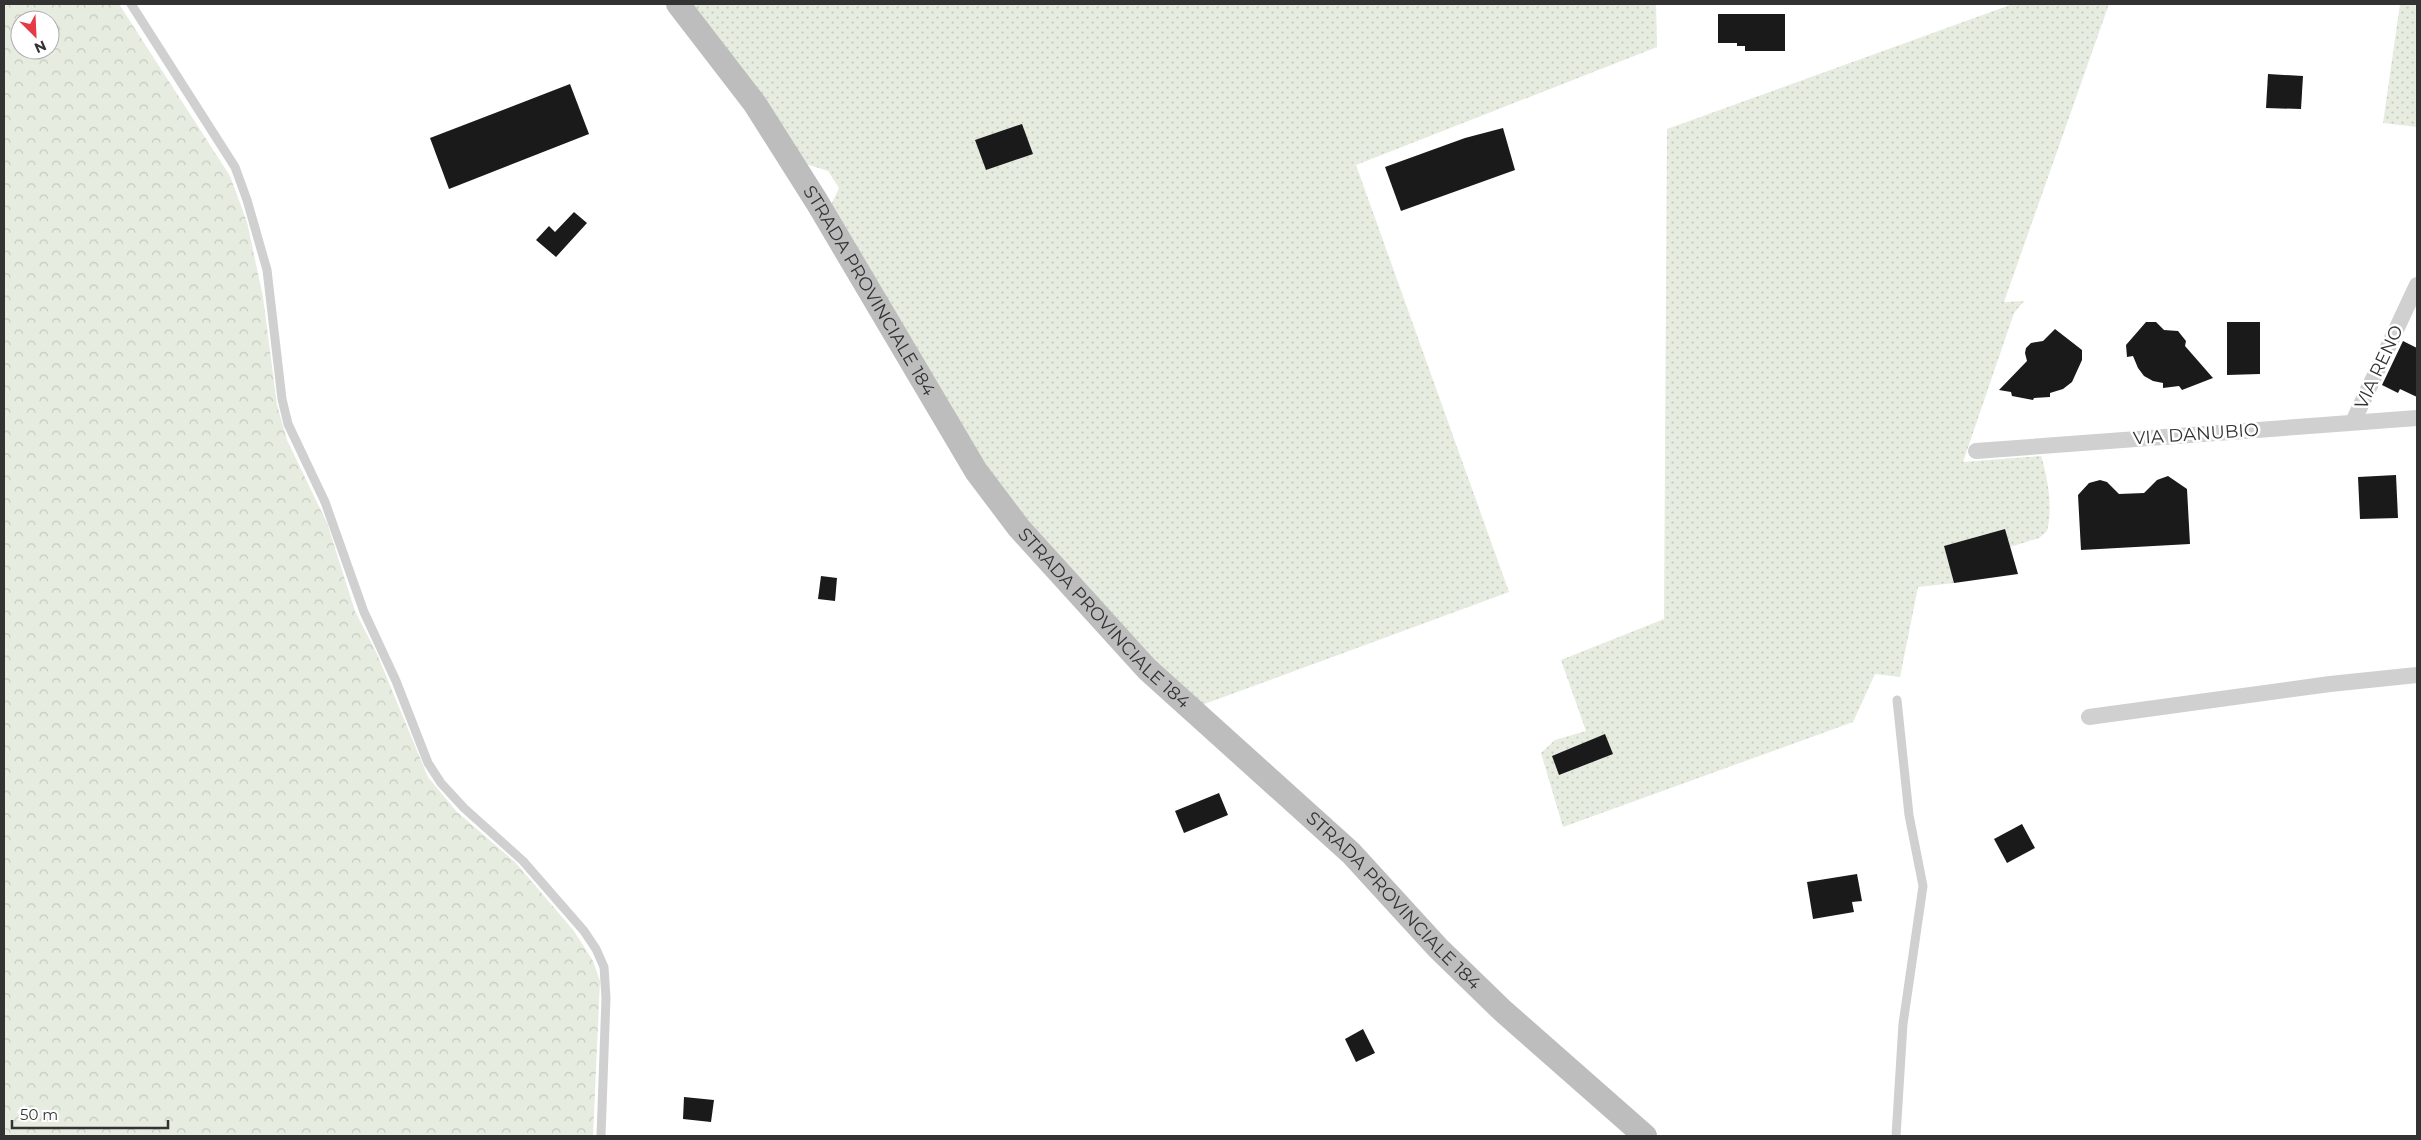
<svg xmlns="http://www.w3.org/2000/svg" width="2421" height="1140" viewBox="0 0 2421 1140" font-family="Montserrat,sans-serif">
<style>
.grass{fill:url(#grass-dots)}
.forest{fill:url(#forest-crowns);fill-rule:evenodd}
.building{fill:#1a1a1a}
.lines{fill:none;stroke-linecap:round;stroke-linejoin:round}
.lane{stroke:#d0d0d0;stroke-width:9}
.street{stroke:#d0d0d0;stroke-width:16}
.secondary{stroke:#bdbdbd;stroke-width:24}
.labels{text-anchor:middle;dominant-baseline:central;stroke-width:5;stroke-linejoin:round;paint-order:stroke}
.street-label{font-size:18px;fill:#333;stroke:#fff}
</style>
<defs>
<pattern id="grass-dots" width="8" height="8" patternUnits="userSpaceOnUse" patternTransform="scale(1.25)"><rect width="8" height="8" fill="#e6ecdf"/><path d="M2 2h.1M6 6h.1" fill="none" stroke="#c6cbc0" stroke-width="1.8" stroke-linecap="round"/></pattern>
<pattern id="forest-crowns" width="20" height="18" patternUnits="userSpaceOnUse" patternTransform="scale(1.25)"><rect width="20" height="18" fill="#e6ecdf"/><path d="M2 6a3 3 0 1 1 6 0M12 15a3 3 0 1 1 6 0" fill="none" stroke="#c6cbc0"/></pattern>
</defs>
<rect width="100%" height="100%" fill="#fff"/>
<g class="grass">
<path d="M692 4H1656L1657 47 1356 165 1509 592 1199 706 1164 674 1003 494 831 205 839 188 828 171 806 164Z"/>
<path d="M2013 4H2109L2004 302 2024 301 2014 313 1963 462 2041 456C2048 478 2053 509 2047 531L2039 538 2010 547 2005 529 1944 546 1954 583 1918 587 1900 677 1875 674 1853 722 1563 827 1541 753 1555 740 1586 731 1561 660 1664 619 1667 129Z"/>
<path d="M2400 4H2417V127L2383 123Z"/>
</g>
<path class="forest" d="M4 4H119L230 176 247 222 263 297 277 405 287 440 327 523 355 611 377 654 428 777 456 811 515 862 574 931 593 961 600 981 593 1136H4ZM20 20H50V50H20Z"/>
<g class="building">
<path d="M1718 14H1785V51H1745V46H1737V43H1718Z"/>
<path d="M2268 74 2303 76 2301 109 2266 108Z"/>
<path d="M570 84 589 134 449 189 430 138Z"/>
<path d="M1022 124 1033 154 986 170 975 140Z"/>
<path d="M1503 128 1515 170 1401 211 1385 167 1465 138Z"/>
<path d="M574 212 587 223 556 257 536 240 549 226 555 232Z"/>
<path d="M2146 322H2156L2164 330 2178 331 2186 341 2185 346 2213 378 2182 390 2179 386 2163 388V383L2153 381 2144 376 2138 368 2133 356 2127 357 2126 345Z"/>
<path d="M2227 322H2260V374L2227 375Z"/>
<path d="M2055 329 2082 350V360L2072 382 2063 389 2050 393V397L2034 398 2033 400 2012 396 2011 392 1999 390 2027 361 2025 353 2026 348 2031 343 2043 341Z"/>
<path d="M2403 341 2417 348V397L2400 389 2398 393 2382 385Z"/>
<path d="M2396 475 2398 518 2360 519 2358 477Z"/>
<path d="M2168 476 2187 489 2190 544 2081 550 2078 495 2089 483 2100 480 2107 482 2119 494 2144 493 2157 480Z"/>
<path d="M2005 529 2018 574 1954 583 1944 546Z"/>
<path d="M821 576 837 578 835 601 818 599Z"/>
<path d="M1605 734 1613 754 1559 775 1552 756Z"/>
<path d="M1219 793 1228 815 1184 833 1175 811Z"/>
<path d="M2022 824 2035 848 2007 863 1994 839Z"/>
<path d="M1857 874 1862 901 1852 902 1854 912 1813 919 1807 882Z"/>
<path d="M1363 1029 1375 1053 1356 1062 1345 1039Z"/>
<path d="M684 1097 714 1100 711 1122 683 1119Z"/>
</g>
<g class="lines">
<g class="lane">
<path d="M131 4 235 167 247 200 267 270 282 399 288 424 325 502 364 612 396 681 428 763 441 783 464 808 523 861 584 931 596 949 604 967 606 998 601 1136"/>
<path d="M1896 1136 1903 1024 1923 886 1909 815 1897 700"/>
</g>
<g class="street">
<path d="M2353 422 2417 285"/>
<path d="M1976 451 2417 418"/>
<path d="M2089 717 2330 684 2417 675"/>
</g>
<path class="secondary" id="s1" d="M678 4 755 104 817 202 976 471 1019 528 1147 669 1351 853 1438 948 1503 1011 1645 1136"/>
</g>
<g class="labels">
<g class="street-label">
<text stroke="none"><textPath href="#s1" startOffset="345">STRADA PROVINCIALE 184</textPath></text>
<text transform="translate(2379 367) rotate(-65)">VIA RENO</text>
<text transform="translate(2196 434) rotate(-4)">VIA DANUBIO</text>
<text stroke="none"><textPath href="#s1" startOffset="750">STRADA PROVINCIALE 184</textPath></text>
<text stroke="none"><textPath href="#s1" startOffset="1155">STRADA PROVINCIALE 184</textPath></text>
</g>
</g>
<rect width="2421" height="1140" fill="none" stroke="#333333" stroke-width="10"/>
<g transform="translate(35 35) rotate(156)"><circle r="24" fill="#ffffff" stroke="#adadad"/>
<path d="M0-4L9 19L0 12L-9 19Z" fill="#e63946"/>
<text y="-8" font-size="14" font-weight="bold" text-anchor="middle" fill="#333333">N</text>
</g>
<path d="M12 1120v8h156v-8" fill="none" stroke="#333333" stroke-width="2.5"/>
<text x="20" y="1120" font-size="15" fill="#333333" stroke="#ffffff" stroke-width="4" paint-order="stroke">50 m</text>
</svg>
